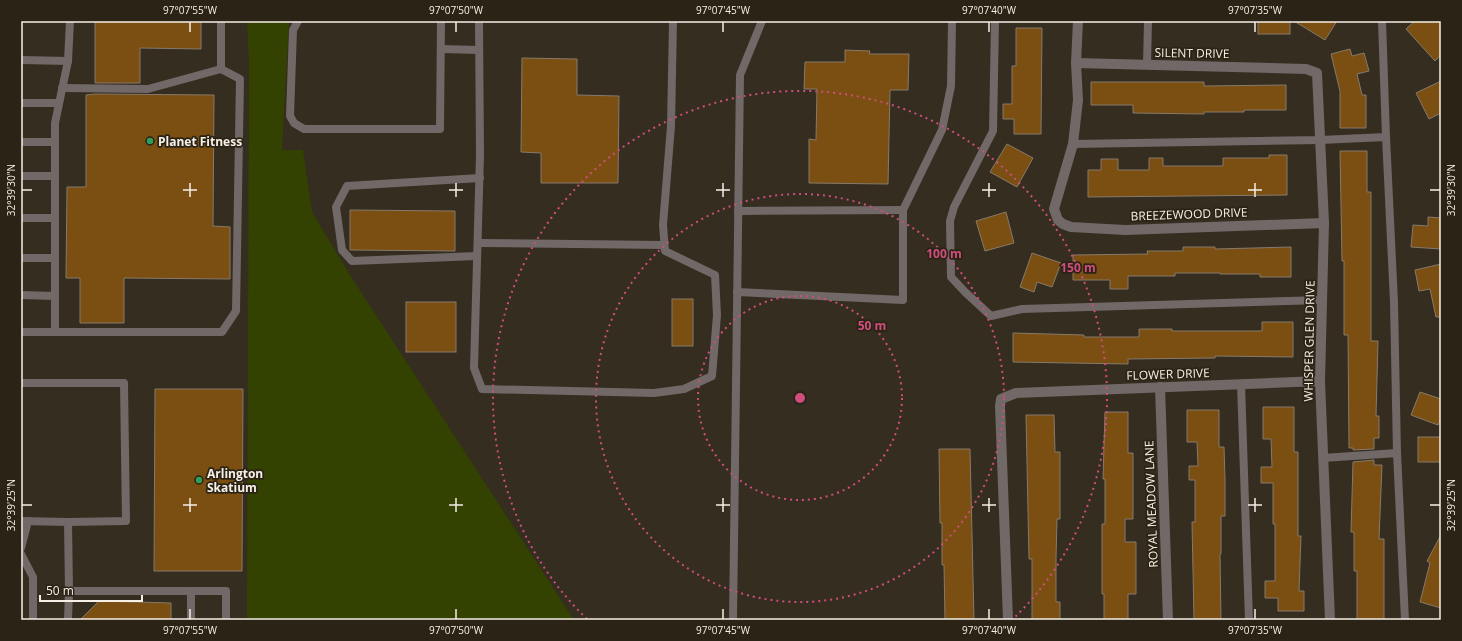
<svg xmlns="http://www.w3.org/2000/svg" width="1462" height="641" viewBox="0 0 1462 641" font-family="'Open Sans',sans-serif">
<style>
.green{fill:#334201}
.building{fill:#7a4f11;stroke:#877a6c}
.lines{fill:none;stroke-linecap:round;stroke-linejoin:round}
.lane{stroke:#716868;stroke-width:8}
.street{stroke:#716868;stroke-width:10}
.ticks{fill:none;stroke:#f6f0e7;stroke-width:1.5}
.ring{fill:none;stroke:#cf4e7e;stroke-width:2;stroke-dasharray:2 4}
.leisure-dot{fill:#2e9e5b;stroke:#2b2315;stroke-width:1.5}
.labels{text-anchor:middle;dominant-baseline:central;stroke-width:3.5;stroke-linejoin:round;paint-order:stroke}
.street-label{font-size:12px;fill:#f6f0e7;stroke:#2b2315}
.poi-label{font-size:12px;font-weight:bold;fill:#f6f0e7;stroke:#2b2315;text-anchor:start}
.centre{fill:#cf4e7e;stroke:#2b2315;stroke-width:2}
.ring-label{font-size:12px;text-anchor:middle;font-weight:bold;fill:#cf4e7e;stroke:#2b2315;stroke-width:3.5;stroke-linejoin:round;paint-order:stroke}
.neatline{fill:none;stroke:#f6f0e7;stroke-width:1.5}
.ticks-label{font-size:10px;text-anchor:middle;fill:#f6f0e7}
</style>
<rect width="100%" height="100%" fill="#352d1f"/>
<path class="green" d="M247 21H289L282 150H303L312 212 348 272 574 620H247L249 62Z"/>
<g class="building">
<path d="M95 21H201V49L140 48V83H95Z"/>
<rect x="1258" y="21" width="32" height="13"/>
<path d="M1294 21H1337L1325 40Z"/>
<path d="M1415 21H1441V55L1435 61 1406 29Z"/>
<path d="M1016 28H1042L1041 134H1014V119H1003V104H1012V66H1016Z"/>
<path d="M1350 49 1352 56 1364 53 1369 71 1357 74 1362 95H1366V128H1340V91L1331 54Z"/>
<path d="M845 50 870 51 869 54H909L908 90H890L888 184 809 183V139L816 140 817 89H804L805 62H845Z"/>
<path d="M522 58 577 59V95L619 96 618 183H541V153L521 152Z"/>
<path d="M1441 81V113L1429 119 1416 93Z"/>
<path d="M1091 82H1204V86L1286 85V110H1244V112H1204V114L1133 113V105H1091Z"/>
<path d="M95 94 214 95 213 226 230 227V279L124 278V323H80V278H66L67 187H86V95Z"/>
<path d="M1007 144 1033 158 1017 187 990 172Z"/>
<path d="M1340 151H1367V192H1371V341H1378L1376 416H1379V438H1374V449L1353 450V448H1349L1348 335H1344V261H1342Z"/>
<path d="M1269 155H1287V195L1088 197V170H1101V159H1118V170H1149V158H1163V166H1223V158H1269Z"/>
<path d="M350 210 455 211V251L350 250Z"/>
<path d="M1006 212 1014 243 985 251 976 221Z"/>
<path d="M1428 217 1441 218V249L1411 247 1413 225 1428 226Z"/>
<path d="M1183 247H1215V249L1291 247V277H1260V274H1220V273H1175V276H1128V289H1110V280H1073V255L1148 254 1147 251H1183Z"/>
<path d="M1032 253 1061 263 1052 287 1037 282 1034 292 1020 287Z"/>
<path d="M1441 264V317H1436L1430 289 1419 291 1415 270Z"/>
<rect x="672" y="299" width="21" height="47"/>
<rect x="406" y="302" width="50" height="50"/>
<path d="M1262 322H1293V357L1215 356V358L1128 359V364L1013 362V333L1084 335V337H1139V329H1172V331H1262Z"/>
<path d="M155 389H243L242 571H154Z"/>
<path d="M1420 392 1441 399V418L1438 425 1411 415Z"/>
<path d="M1263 407H1294V452H1298V536H1301L1299 591H1304V611H1278V598H1265V581H1275V524H1273V483H1261V467H1272L1271 439H1263Z"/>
<path d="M1187 410H1219V447H1224L1225 479V516H1221V554H1220L1221 620H1194L1192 522H1195V480H1189V466H1198L1197 442H1187Z"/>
<path d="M1105 412H1128V453H1133V519H1125V542H1136V594H1128V620H1104V594H1102V524H1105V479H1103Z"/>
<path d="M1026 415H1054L1055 452H1060V519H1057L1056 559V602H1060V620H1032V559H1029Z"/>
<rect x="1418" y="437" width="23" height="25"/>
<path d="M939 449H970L974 620H945L944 565H942V523H940Z"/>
<path d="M1374 460V465H1382L1379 539H1384V620H1357V571H1354V532H1351L1353 462Z"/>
<path d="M1441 535V608L1420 602 1430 563 1427 561Z"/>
<path d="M99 601 171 603V620H80Z"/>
</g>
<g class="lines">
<g class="lane">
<path d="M298 21 293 30 290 116 294 123 304 129H440L441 21"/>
<path d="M479 21 480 155 474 368 482 389 654 393 684 389 712 376 717 315 715 275 665 251 663 225 671 126 673 21"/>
<path d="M995 21 993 131 954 207 950 221 951 277 965 292 991 316 1022 309 1322 300"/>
<path d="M441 49 479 50"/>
<path d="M21 60 68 61 70 21"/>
<path d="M1147 65 1148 21"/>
<path d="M62 88 148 89 221 69"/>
<path d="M21 103H59"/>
<path d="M1386 137 1394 302 1397 453"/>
<path d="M21 142H55"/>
<path d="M1073 144 1320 140 1386 137 1382 21"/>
<path d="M21 176H55"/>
<path d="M738 211 903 210"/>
<path d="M21 218H55"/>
<path d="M478 243 664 245"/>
<path d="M477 256 352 261 342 250 336 207 347 186 480 178"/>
<path d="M21 258H55"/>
<path d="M737 292 903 300V210L942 130 951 86 952 21"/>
<path d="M21 295 55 296"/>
<path d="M21 332H222L236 311 240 79 221 69V21"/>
<path d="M55 332V123L68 61"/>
<path d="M21 383H124L126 521 68 522"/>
<path d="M1241 384 1249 620"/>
<path d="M1323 458 1397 453 1405 620"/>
<path d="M21 521 68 522 69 591H226V620"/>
<path d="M21 548 28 521"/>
<path d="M21 554 33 577V620"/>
<path d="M191 591V620"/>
<path d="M68 620 69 591"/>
<path d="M733 620 740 75 762 21"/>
</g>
<g class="street">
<path d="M1078 21 1076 63 1078 100 1073 144 1054 209 1058 220 1063 224 1071 227 1125 230 1324 223"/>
<path d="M1076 63 1306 69 1317 73 1324 223 1320 381 1330 620"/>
<path d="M1160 387 1168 620"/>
<path d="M1008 620 1000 406 1001 399 1016 393 1320 381"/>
</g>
</g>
<path class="ticks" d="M190 22V32M456 22V32M723 22V32M989 22V32M1255 22V32M190 183V197M456 183V197M723 183V197M989 183V197M1255 183V197M22 190H32M183 190H197M449 190H463M716 190H730M982 190H996M1248 190H1262M1430 190H1440M190 498V512M456 498V512M723 498V512M989 498V512M1255 498V512M22 505H32M183 505H197M449 505H463M716 505H730M982 505H996M1248 505H1262M1430 505H1440M190 609V619M456 609V619M723 609V619M989 609V619M1255 609V619"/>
<g class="ring">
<circle cx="800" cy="398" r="102"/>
<circle cx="800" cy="398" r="204"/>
<path d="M587 619A307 307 0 1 1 1013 619"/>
</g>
<g class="leisure-dot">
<circle cx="150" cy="141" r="4"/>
<circle cx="199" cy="480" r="4"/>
</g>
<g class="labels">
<g class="street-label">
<text transform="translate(1192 53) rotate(1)">SILENT DRIVE</text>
<text transform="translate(1189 214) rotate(-2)">BREEZEWOOD DRIVE</text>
<text transform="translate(1309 341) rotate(-89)">WHISPER GLEN DRIVE</text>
<text transform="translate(1168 374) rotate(-2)">FLOWER DRIVE</text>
<text transform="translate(1151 504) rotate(-92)">ROYAL MEADOW LANE</text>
</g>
<g class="poi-label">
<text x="158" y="141">Planet Fitness</text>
<text x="207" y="473">Arlington<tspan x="207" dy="14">Skatium</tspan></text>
</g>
</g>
<circle cx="800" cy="398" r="6" class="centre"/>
<g class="ring-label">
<text x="944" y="258">100 m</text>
<text x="1078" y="272">150 m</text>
<text x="872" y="330">50 m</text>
</g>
<rect width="1462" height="641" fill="none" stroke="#2b2315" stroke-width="44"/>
<path d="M40 595v6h102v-6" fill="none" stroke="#f6f0e7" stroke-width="2"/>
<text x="46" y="595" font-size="12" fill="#f6f0e7" stroke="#2b2315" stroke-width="3" paint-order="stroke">50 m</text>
<rect x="22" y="22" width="1418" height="597" class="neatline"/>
<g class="ticks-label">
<text x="190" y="14">97°07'55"W</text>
<text x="456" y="14">97°07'50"W</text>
<text x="723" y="14">97°07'45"W</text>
<text x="989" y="14">97°07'40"W</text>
<text x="1255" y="14">97°07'35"W</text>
<text transform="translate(11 190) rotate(-90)" y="4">32°39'30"N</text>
<text transform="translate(1451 190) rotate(-90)" y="4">32°39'30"N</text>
<text transform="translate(11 505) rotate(-90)" y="4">32°39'25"N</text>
<text transform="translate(1451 505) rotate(-90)" y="4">32°39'25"N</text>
<text x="190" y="634">97°07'55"W</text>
<text x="456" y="634">97°07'50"W</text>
<text x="723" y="634">97°07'45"W</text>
<text x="989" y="634">97°07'40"W</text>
<text x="1255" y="634">97°07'35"W</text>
</g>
</svg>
